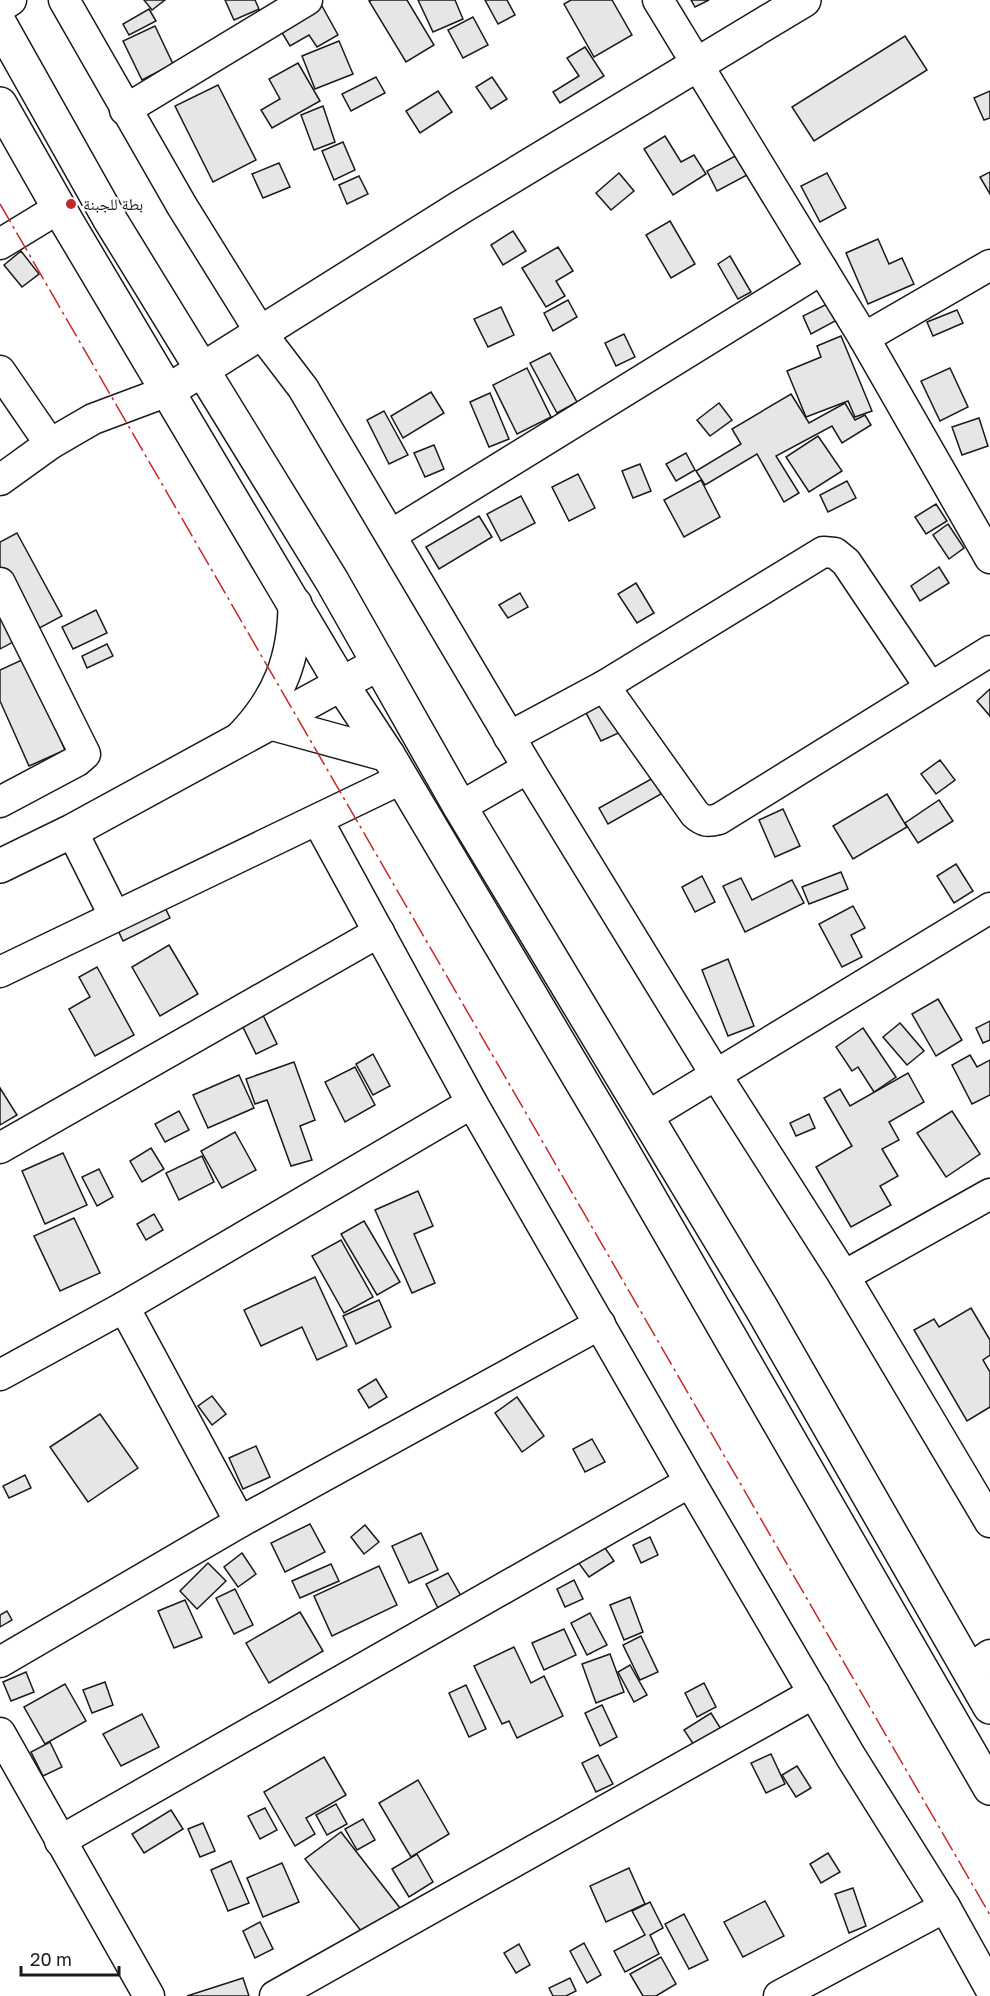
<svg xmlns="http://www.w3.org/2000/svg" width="990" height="1996" viewBox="0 0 990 1996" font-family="'Golos Text','Noto Naskh Arabic',sans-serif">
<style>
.building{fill:#e6e6e6;stroke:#1a1a1a;stroke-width:1.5}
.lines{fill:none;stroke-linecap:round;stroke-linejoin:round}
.street-casing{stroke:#1a1a1a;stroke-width:33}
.secondary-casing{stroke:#1a1a1a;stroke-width:36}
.highway-casing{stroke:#1a1a1a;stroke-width:36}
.street{stroke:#fff;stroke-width:30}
.secondary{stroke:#fff;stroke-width:33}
.highway{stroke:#fff;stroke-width:33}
.power{stroke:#c62828;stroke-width:1.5;stroke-dasharray:21 4.5 3 4.5;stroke-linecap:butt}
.poi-dot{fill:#c62828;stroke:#fff;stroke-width:2}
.labels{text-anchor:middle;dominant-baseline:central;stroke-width:4.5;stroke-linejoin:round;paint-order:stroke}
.poi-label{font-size:16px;fill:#1a1a1a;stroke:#fff;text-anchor:start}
</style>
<rect width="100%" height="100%" fill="#fff"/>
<g class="building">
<path d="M144 0H165L152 10Z"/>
<path d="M225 0H255L259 9 234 20Z"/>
<path d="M372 0H407L434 45 406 62 369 1Z"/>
<path d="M418 0H455L463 19 433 32Z"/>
<path d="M485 0H507L515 15 498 24Z"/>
<path d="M571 0H612L632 35 594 57 564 4Z"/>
<path d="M691 0H709L695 7Z"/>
<path d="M322 6 338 35 317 47 309 35 290 46 281 31Z"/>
<path d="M149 9 156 21 129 35 123 24Z"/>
<path d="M473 17 488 45 463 58 448 30Z"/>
<path d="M155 26 173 64 142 80 123 41Z"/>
<path d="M905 36 927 70 814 141 792 107Z"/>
<path d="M339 41 353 74 315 89 302 56Z"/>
<path d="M585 47 604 76 560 103 553 92 579 76 567 58Z"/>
<path d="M298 63 320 101 272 128 261 110 280 99 269 79Z"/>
<path d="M376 77 385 93 351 111 342 94Z"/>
<path d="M492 77 507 99 491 109 476 87Z"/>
<path d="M218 85 256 160 213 182 175 106Z"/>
<path d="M438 91 452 112 420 133 406 111Z"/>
<path d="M990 91V118L984 120 974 98Z"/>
<path d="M323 106 335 142 314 150 301 115Z"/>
<path d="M665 136 681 162 694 155 706 174 673 195 644 149Z"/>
<path d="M343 142 355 170 334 180 322 151Z"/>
<path d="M739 154 749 174 717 191 707 171Z"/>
<path d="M279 163 290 187 263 198 252 174Z"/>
<path d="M990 172V194L980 177Z"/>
<path d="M619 173 634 191 611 210 596 193Z"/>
<path d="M827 173 846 208 820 222 801 186Z"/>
<path d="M359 176 368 194 347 204 339 185Z"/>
<path d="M670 221 695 264 671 278 646 235Z"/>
<path d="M513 231 526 251 503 265 491 245Z"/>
<path d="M878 239 889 264 902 258 914 284 868 304 846 253Z"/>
<path d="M558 247 573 271 556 281 565 296 546 307 522 268Z"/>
<path d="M21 251 39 274 22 287 4 265Z"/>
<path d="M730 256 751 292 738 299 718 264Z"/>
<path d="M568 300 577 317 553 331 544 313Z"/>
<path d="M829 303 837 320 811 334 803 316Z"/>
<path d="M501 307 514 335 488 347 474 319Z"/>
<path d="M957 310 963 323 933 336 927 322Z"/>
<path d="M624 334 635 357 616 366 605 343Z"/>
<path d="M841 336 872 411 855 417 848 401 806 417 787 371 821 357 817 346Z"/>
<path d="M550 353 577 402 557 413 530 363Z"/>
<path d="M527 368 551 417 517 434 493 385Z"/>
<path d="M950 368 968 407 940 421 921 381Z"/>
<path d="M431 392 444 413 403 438 391 416Z"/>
<path d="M490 393 509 439 489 447 470 402Z"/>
<path d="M791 394 809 423 845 403 855 420 865 415 871 425 842 443 832 426 776 456 799 493 784 502 757 454 705 485 696 471 741 444 732 429Z"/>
<path d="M719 403 732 420 710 436 697 420Z"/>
<path d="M384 411 408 455 389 464 367 420Z"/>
<path d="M979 418 988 446 962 455 952 427Z"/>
<path d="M818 436 842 471 809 492 786 457Z"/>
<path d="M434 445 444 469 425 477 414 453Z"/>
<path d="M686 453 695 470 676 481 666 464Z"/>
<path d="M640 464 651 491 633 498 622 471Z"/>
<path d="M578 474 595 508 569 521 552 487Z"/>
<path d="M701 480 720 517 684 537 664 500Z"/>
<path d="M847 481 856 498 828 512 820 495Z"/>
<path d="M521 496 535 523 501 541 487 514Z"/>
<path d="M936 504 947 521 926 534 915 517Z"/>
<path d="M479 516 492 537 439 569 426 547Z"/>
<path d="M948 524 964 548 949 559 933 535Z"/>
<path d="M17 533 62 616 0 649V542Z"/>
<path d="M939 567 949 583 920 601 911 586Z"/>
<path d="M636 583 654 613 637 623 618 594Z"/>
<path d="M520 593 528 607 508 618 499 605Z"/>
<path d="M96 610 107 633 73 649 62 627Z"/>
<path d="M107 644 113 656 87 668 82 656Z"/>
<path d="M24 659 65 750 29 766 0 701V670Z"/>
<path d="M990 689V716L977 701Z"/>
<path d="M606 698 623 731 601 741 584 709Z"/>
<path d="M940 760 955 780 936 794 921 774Z"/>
<path d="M653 778 661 794 608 824 599 808Z"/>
<path d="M887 794 907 827 853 859 833 826Z"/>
<path d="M939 800 953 821 918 843 905 823Z"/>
<path d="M783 809 800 846 775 857 759 820Z"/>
<path d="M956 864 973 891 954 903 937 876Z"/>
<path d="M841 872 848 889 809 904 802 887Z"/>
<path d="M702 876 715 902 695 912 682 887Z"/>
<path d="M741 878 752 900 792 880 804 903 745 932 723 886Z"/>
<path d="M161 899 170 918 123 941 114 922Z"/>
<path d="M853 906 865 928 851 935 862 957 842 967 819 924Z"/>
<path d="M169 945 198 994 160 1016 132 967Z"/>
<path d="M728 959 754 1026 728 1036 702 970Z"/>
<path d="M97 967 134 1035 95 1056 69 1009 90 997 79 977Z"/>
<path d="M938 999 962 1040 936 1056 912 1014Z"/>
<path d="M261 1011 277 1044 256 1054 240 1021Z"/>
<path d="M990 1021V1040L983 1043 976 1028Z"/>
<path d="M900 1023 924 1051 907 1065 883 1037Z"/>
<path d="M863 1028 896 1077 874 1092 858 1067 852 1071 836 1047Z"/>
<path d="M373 1054 390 1086 373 1095 356 1064Z"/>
<path d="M970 1055 977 1067 990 1060V1095L972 1104 952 1065Z"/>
<path d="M294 1062 315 1120 300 1126 312 1160 291 1166 267 1100 255 1104 246 1079Z"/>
<path d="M355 1067 375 1105 345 1122 325 1082Z"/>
<path d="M908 1073 924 1102 889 1122 899 1140 882 1149 898 1176 880 1186 891 1205 851 1227 816 1167 852 1146 824 1098 840 1089 850 1106Z"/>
<path d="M239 1075 254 1108 208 1128 193 1095Z"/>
<path d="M0 1088 17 1115 0 1125Z"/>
<path d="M179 1111 189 1130 165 1142 155 1124Z"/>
<path d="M952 1111 980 1154 946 1177 917 1133Z"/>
<path d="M809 1114 815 1128 796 1136 790 1123Z"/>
<path d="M235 1132 256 1170 222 1188 201 1151Z"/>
<path d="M151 1148 164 1169 142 1182 130 1161Z"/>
<path d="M63 1153 87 1205 45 1224 22 1171Z"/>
<path d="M202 1156 214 1182 179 1200 166 1173Z"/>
<path d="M99 1169 113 1197 97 1206 82 1177Z"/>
<path d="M418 1191 433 1226 414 1234 435 1283 412 1293 375 1210Z"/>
<path d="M154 1214 163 1230 146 1240 137 1224Z"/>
<path d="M74 1218 100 1273 60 1291 34 1236Z"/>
<path d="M364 1221 400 1282 377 1295 341 1234Z"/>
<path d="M341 1240 373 1297 344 1313 312 1256Z"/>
<path d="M315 1277 347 1346 317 1360 302 1327 261 1346 244 1310Z"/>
<path d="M379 1300 391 1327 356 1344 343 1316Z"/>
<path d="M971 1308 990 1340V1355L983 1360 990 1372V1407L967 1421 914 1330 934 1319 939 1327Z"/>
<path d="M376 1379 387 1397 369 1408 358 1390Z"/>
<path d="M212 1396 226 1414 212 1425 198 1406Z"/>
<path d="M517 1397 544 1436 522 1452 495 1413Z"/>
<path d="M100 1414 138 1468 88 1502 50 1447Z"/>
<path d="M592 1439 605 1462 585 1472 573 1449Z"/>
<path d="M256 1446 270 1477 243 1489 229 1458Z"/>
<path d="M25 1475 31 1488 9 1498 3 1486Z"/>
<path d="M310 1524 325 1552 285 1572 271 1543Z"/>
<path d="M365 1525 379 1542 364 1554 351 1537Z"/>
<path d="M421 1533 438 1570 409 1583 392 1546Z"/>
<path d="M650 1537 658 1555 641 1563 633 1545Z"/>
<path d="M603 1545 614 1561 589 1577 578 1562Z"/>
<path d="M242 1553 256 1574 238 1587 224 1567Z"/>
<path d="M208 1563 226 1581 197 1609 180 1591Z"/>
<path d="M331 1564 339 1581 300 1598 292 1581Z"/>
<path d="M379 1566 397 1605 332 1636 314 1596Z"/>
<path d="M448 1573 461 1596 438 1608 426 1584Z"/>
<path d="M574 1580 583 1599 565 1607 557 1589Z"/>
<path d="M235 1589 253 1625 234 1634 216 1598Z"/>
<path d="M630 1597 643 1632 624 1640 610 1605Z"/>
<path d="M185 1600 202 1637 174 1648 158 1611Z"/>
<path d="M7 1611 12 1620 0 1627V1615Z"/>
<path d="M300 1612 323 1651 269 1683 246 1643Z"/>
<path d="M590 1613 607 1645 587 1655 571 1623Z"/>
<path d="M564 1629 576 1655 544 1670 532 1643Z"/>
<path d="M641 1636 658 1672 640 1680 623 1645Z"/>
<path d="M514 1647 531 1683 544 1676 563 1716 517 1738 509 1721 502 1724 474 1666Z"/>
<path d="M610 1654 624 1692 596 1703 582 1664Z"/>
<path d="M630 1665 647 1695 634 1702 618 1672Z"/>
<path d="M26 1672 34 1692 11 1701 3 1682Z"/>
<path d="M105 1682 113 1705 92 1713 83 1690Z"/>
<path d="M704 1683 716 1707 697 1717 685 1693Z"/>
<path d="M65 1684 86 1721 45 1744 24 1707Z"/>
<path d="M466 1685 486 1729 469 1737 449 1693Z"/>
<path d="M602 1705 617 1737 600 1746 585 1713Z"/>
<path d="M711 1713 724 1734 698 1751 684 1730Z"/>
<path d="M142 1714 159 1747 121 1766 103 1734Z"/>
<path d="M50 1742 62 1767 43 1776 31 1752Z"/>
<path d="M771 1754 785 1784 766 1793 751 1763Z"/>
<path d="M598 1755 613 1784 596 1792 582 1763Z"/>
<path d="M324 1757 346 1795 306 1818 315 1834 295 1846 264 1792Z"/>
<path d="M797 1766 811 1788 796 1797 782 1775Z"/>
<path d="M418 1780 449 1834 411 1857 379 1803Z"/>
<path d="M336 1804 347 1824 327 1835 316 1815Z"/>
<path d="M265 1808 277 1830 260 1839 248 1816Z"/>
<path d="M171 1810 183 1829 144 1853 132 1834Z"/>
<path d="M363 1819 375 1840 357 1850 345 1829Z"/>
<path d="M203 1823 215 1851 200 1857 188 1829Z"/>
<path d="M341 1832 400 1908 365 1936 305 1859Z"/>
<path d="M828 1853 840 1872 821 1883 810 1864Z"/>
<path d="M417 1854 433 1882 409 1897 392 1869Z"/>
<path d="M231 1861 249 1903 228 1911 211 1870Z"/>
<path d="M282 1863 299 1902 263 1917 247 1878Z"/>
<path d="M629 1868 645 1904 606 1922 590 1886Z"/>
<path d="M853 1888 866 1926 849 1933 835 1894Z"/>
<path d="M765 1901 784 1936 743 1957 724 1922Z"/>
<path d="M650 1902 663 1928 650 1935 659 1954 625 1972 614 1951 645 1935 632 1911Z"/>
<path d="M684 1914 708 1960 689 1969 665 1924Z"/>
<path d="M260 1922 273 1949 255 1958 243 1931Z"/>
<path d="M584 1943 601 1975 587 1983 570 1951Z"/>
<path d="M519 1944 530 1965 516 1973 504 1953Z"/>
<path d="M661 1957 676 1984 656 1996H643L630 1974Z"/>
<path d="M243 1978 249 1996H187Z"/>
<path d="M570 1978 576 1991 566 1996H553L549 1988Z"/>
</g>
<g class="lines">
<g class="street-casing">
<g id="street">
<path d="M64 0 182 206 261 333 303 388 528 768 716 1075 844 1276 990 1522"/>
<path d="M658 0 864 338 990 558"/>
<path d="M0 7 11 0"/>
<path d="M125 110 307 0"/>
<path d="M0 244 59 208"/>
<path d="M864 338 990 265"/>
<path d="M0 371 50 444"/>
<path d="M0 480 50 444 93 419 168 391"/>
<path d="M391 535 822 269"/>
<path d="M0 583 85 754 77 761 0 802"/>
<path d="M604 686 695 814C704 822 708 822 719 819L990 651"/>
<path d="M509 737 604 686 823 552 835 553 846 562 930 687"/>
<path d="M460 807 528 768"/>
<path d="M318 821 472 1103 690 1482 851 1757 945 1907 990 1988"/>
<path d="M72 831 114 915"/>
<path d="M0 972 401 779"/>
<path d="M648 1116 990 908"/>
<path d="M0 1148 379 932"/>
<path d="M844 1276 990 1194"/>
<path d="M124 1307 240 1522"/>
<path d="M0 1375 124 1307 472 1103"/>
<path d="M0 1662 240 1522 600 1324"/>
<path d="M969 1670 990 1655"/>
<path d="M0 1733 149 1996"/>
<path d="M60 1841 690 1482"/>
<path d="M275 1996 814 1693"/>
<path d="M779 1996 945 1907"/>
</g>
</g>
<g class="secondary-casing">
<g id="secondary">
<path d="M168 391 461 207 804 0"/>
<path d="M0 866 72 831 378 664"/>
</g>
</g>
<g class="highway-casing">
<g id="highway">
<path d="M0 24 109 218 332 581 460 807 762 1309 990 1707"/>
<path d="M0 104 67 222 342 685 388 755 611 1131 990 1788"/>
<path d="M271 723 388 755"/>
<path d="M241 738C279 699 295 658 295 604"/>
</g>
</g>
<use href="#street" class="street"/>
<use href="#secondary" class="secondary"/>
<use href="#highway" class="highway"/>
<path class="power" d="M0 204 990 1915"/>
</g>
<circle class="poi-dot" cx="71" cy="204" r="6"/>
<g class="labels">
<g class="poi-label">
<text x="83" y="204">بطة للجبنة</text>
</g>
</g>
<path d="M21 1966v9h98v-9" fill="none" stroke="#1a1a1a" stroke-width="3"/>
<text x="30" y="1966" font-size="18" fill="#1a1a1a" stroke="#ffffff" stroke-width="4.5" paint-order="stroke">20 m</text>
</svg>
